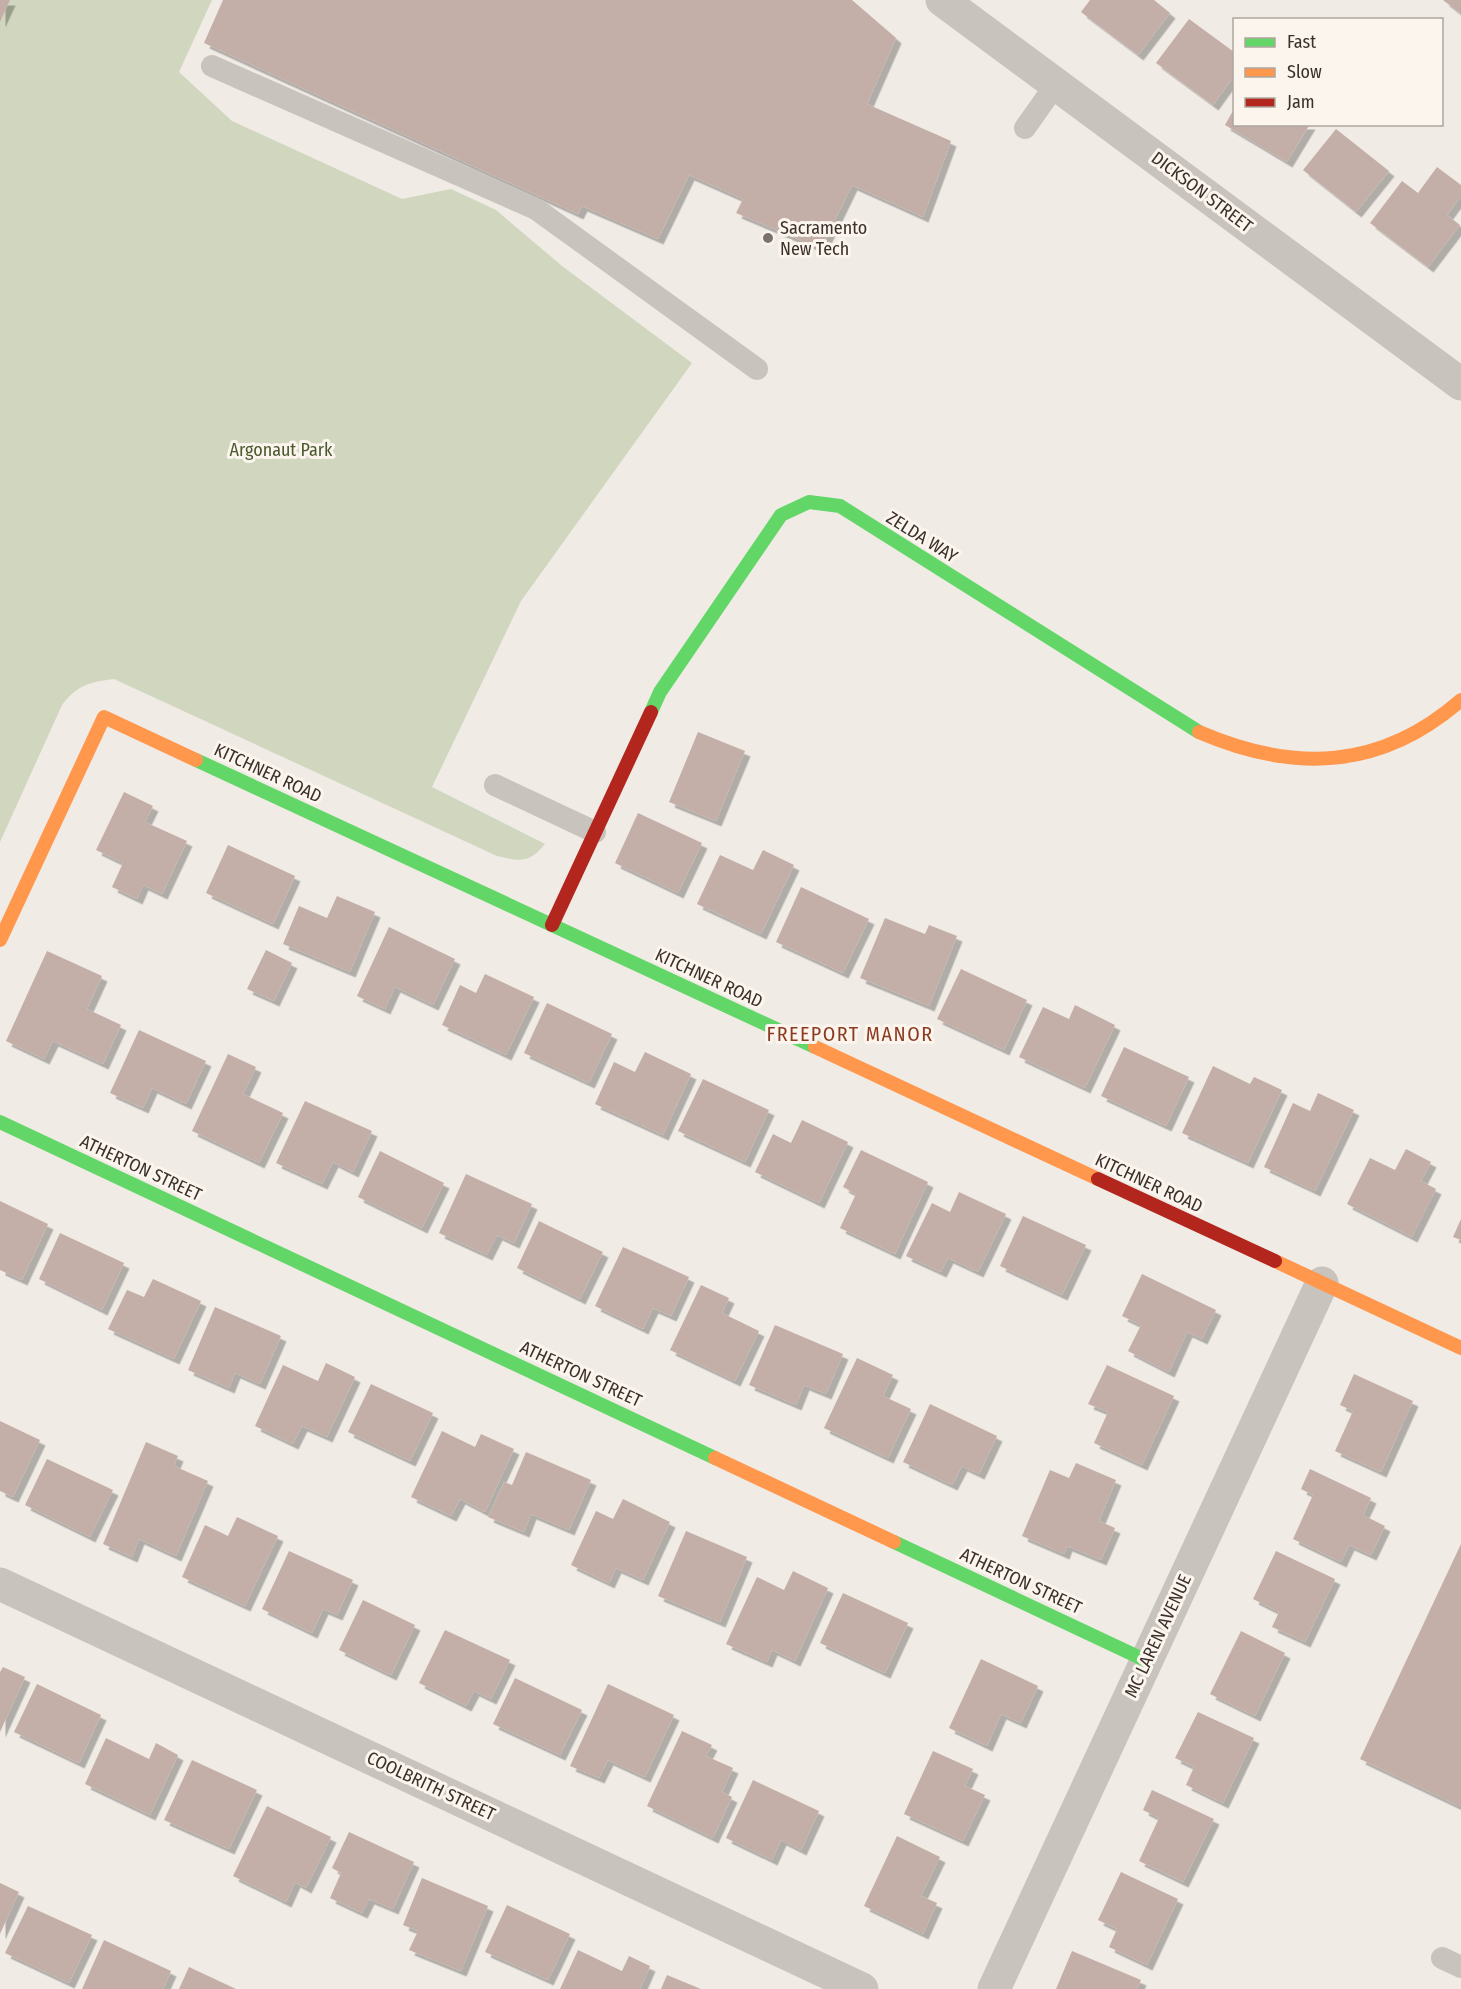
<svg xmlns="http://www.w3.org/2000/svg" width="1461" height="1989" viewBox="0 0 1461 1989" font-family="'Fira Sans Condensed',sans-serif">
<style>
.green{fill:#d1d6bf}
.building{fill:#c3afa7;filter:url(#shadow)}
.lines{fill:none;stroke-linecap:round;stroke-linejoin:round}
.lane{stroke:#c9c3be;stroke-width:22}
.street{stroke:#c9c3be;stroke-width:33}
.fast{stroke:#63d668;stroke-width:14}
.slow{stroke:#ff974d;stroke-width:14}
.jam{stroke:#b3261e;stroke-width:14}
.poi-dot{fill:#7a716c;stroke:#fbf5ee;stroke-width:2}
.labels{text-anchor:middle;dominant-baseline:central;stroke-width:6;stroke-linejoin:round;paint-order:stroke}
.street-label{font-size:18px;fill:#3b302b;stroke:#fbf5ee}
.poi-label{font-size:18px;fill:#3b302b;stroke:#fbf5ee;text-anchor:start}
.park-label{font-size:18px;fill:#4a5a2e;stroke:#fbf5ee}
.neighbourhood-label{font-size:20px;letter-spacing:1.5px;fill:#8c3b22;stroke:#fbf5ee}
</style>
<defs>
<filter id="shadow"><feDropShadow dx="5.5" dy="5.5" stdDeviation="0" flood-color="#0004"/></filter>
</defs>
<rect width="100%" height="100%" fill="#f0ebe5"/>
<path class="green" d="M0 0H212L179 72 232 121 402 199 451 189 496 210 562 266 692 363 521 601 432 787 545 844C529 864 519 861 497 856L114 679C90 682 77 685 62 705L0 842Z"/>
<g class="building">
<path d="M0 0H10L0 22Z"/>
<path d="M223 0H852L896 38 867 104 951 141 923 217 852 185 821 249 736 213 743 199 689 175 658 239 582 206 578 214 204 43Z"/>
<path d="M1090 0H1154L1170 13 1138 55 1081 12Z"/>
<path d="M1443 0H1461V14Z"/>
<path d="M1189 19 1234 52V76L1213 105 1156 63Z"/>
<path d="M1234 109V124H1310L1287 162 1225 125Z"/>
<path d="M1336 129 1389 171 1356 212 1303 170Z"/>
<path d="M1437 167 1461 185V196L1447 215 1460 225 1428 267 1370 223 1402 181 1418 193Z"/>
<path d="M698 732 745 751 716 821 669 802Z"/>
<path d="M124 792 153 806 145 822 187 841 162 894 143 885 137 899 112 887 123 863 96 850Z"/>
<path d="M638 813 702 843 678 893 615 863Z"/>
<path d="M228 845 295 876 273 924 206 893Z"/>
<path d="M763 850 794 865 761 934 697 904 720 855 753 870Z"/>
<path d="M801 887 869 919 843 973 776 942Z"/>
<path d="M337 896 375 912 350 972 283 944 299 906 327 918Z"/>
<path d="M885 918 925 934 929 925 957 936 929 1006 860 978Z"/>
<path d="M389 927 455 959 433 1005 395 987 385 1009 357 996Z"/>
<path d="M266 950 292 963 274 1001 247 989Z"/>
<path d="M47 951 102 976 87 1009 121 1025 103 1064 53 1041 44 1059 6 1041Z"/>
<path d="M961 969 1027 1000 1004 1050 937 1019Z"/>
<path d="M485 974 534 997 506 1055 442 1025 460 985 476 993Z"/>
<path d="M547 1003 612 1034 589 1083 524 1053Z"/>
<path d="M1075 1005 1115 1025 1085 1088 1019 1057 1043 1007 1069 1019Z"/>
<path d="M139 1030 206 1061 186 1104 152 1088 143 1108 110 1093Z"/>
<path d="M1124 1047 1189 1077 1166 1126 1101 1096Z"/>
<path d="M645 1052 691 1074 663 1135 595 1104 614 1062 635 1072Z"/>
<path d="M228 1054 256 1067 243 1094 283 1113 259 1163 192 1131Z"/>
<path d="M1213 1066 1250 1084 1254 1077 1282 1090 1248 1163 1182 1133Z"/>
<path d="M703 1079 769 1110 745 1162 678 1131Z"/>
<path d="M1318 1093 1354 1110 1315 1191 1264 1167 1293 1103 1310 1111Z"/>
<path d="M305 1101 372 1131 353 1172 333 1162 322 1184 276 1163Z"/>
<path d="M802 1120 848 1142 819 1203 755 1172 773 1134 791 1143Z"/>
<path d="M1406 1149 1431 1162 1421 1181 1436 1189 1412 1237 1347 1204 1370 1158 1395 1170Z"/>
<path d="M861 1150 928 1182 895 1254 840 1228 856 1194 843 1187Z"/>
<path d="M380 1151 444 1183 422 1228 358 1197Z"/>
<path d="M466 1174 532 1204 514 1243 497 1235 487 1255 439 1233Z"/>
<path d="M959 1192 1006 1214 978 1272 948 1258 941 1272 906 1256 932 1203 950 1212Z"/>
<path d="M0 1201 48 1224 22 1280 0 1270Z"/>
<path d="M1023 1216 1086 1245 1062 1295 1000 1266Z"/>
<path d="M1461 1219V1240L1453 1237Z"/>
<path d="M539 1221 603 1252 580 1299 517 1268Z"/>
<path d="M60 1233 124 1263 102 1310 39 1279Z"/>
<path d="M623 1247 689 1277 671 1316 653 1308 643 1329 595 1306Z"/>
<path d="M1142 1274 1216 1310 1202 1339 1187 1332 1169 1372 1128 1351 1141 1325 1122 1316Z"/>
<path d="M153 1279 201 1301 174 1359 108 1329 127 1290 144 1297Z"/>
<path d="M701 1285 729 1298 722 1313 759 1331 735 1381 670 1350Z"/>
<path d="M215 1307 281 1336 260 1384 235 1373 229 1388 188 1370Z"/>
<path d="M775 1325 843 1354 826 1394 804 1385 796 1405 749 1385Z"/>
<path d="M857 1358 893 1375 883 1396 911 1409 888 1458 824 1428Z"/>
<path d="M326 1363 355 1377 327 1437 302 1426 293 1444 255 1426 283 1365 318 1381Z"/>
<path d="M1107 1365 1174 1396 1142 1465 1094 1443 1108 1412 1088 1404Z"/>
<path d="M1354 1374 1413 1401 1381 1472 1335 1451 1353 1411 1340 1405Z"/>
<path d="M371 1384 433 1413 410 1461 348 1432Z"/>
<path d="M930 1404 997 1436 979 1474 962 1466 952 1485 903 1462Z"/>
<path d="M0 1421 40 1440 13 1497 0 1491Z"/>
<path d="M442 1431 475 1447 481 1434 514 1449 485 1512 460 1499 451 1516 411 1497Z"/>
<path d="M146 1442 178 1456 174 1466 208 1481 176 1556 139 1539 132 1557 103 1544Z"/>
<path d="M526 1452 591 1480 569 1530 531 1514 524 1532 488 1517 504 1482 512 1485Z"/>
<path d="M47 1459 113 1490 90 1537 25 1505Z"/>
<path d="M1076 1463 1116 1480 1099 1521 1115 1528 1101 1560 1067 1546 1064 1554 1022 1536 1050 1470 1069 1478Z"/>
<path d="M1310 1469 1371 1498 1363 1515 1385 1526 1371 1555 1349 1545 1341 1562 1293 1539 1313 1495 1301 1489Z"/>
<path d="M623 1499 670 1522 643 1580 616 1568 609 1583 571 1565 596 1511 613 1519Z"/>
<path d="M237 1517 278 1536 245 1606 182 1577 205 1525 228 1536Z"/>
<path d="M686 1531 747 1557 720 1622 658 1596Z"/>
<path d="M1461 1544V1807L1360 1759Z"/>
<path d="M289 1551 353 1580 337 1615 323 1609 312 1633 262 1609Z"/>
<path d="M1276 1551 1335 1579 1305 1642 1272 1627 1279 1612 1253 1599Z"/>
<path d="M793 1571 828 1588 795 1661 772 1650 767 1662 726 1644 757 1577 784 1590Z"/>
<path d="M843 1593 908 1623 885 1673 820 1643Z"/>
<path d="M363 1600 415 1625 391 1675 339 1650Z"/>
<path d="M445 1630 510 1660 491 1699 474 1691 466 1706 419 1683Z"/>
<path d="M1241 1631 1285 1653 1255 1716 1210 1694Z"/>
<path d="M981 1659 1038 1686 1021 1723 1001 1714 987 1746 949 1728Z"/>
<path d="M3 1667 25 1677 0 1732V1672Z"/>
<path d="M515 1678 582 1710 560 1755 493 1724Z"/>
<path d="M37 1684 101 1715 79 1763 14 1732Z"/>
<path d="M608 1684 674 1715 645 1777 608 1760 599 1778 570 1766Z"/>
<path d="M1198 1712 1254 1738 1223 1803 1186 1785 1194 1767 1175 1758Z"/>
<path d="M682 1731 712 1745 706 1756 733 1768 722 1792 732 1797 713 1838 647 1806Z"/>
<path d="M106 1738 149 1759 156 1743 178 1755 150 1815 85 1784Z"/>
<path d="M933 1751 973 1769 965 1786 985 1795 963 1841 904 1814Z"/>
<path d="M192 1760 257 1790 229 1849 164 1820Z"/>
<path d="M753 1780 819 1811 801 1850 781 1840 772 1860 726 1838Z"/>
<path d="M1152 1790 1214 1819 1183 1882 1139 1861 1159 1818 1143 1810Z"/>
<path d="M267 1806 331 1837 306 1888 295 1882 286 1902 233 1876Z"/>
<path d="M349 1832 414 1862 393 1909 369 1899 362 1913 330 1898 341 1873 332 1868Z"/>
<path d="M897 1836 940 1857 921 1896 937 1903 923 1934 864 1906Z"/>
<path d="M1121 1872 1178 1899 1147 1965 1109 1947 1117 1929 1098 1920Z"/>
<path d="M422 1878 488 1906 461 1971 409 1950 418 1931 403 1925Z"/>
<path d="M0 1883 19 1892 0 1934Z"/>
<path d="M507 1905 570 1934 548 1980 485 1952Z"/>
<path d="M28 1906 92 1935 69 1983 5 1953Z"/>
<path d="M104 1940 171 1971 163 1989H82Z"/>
<path d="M578 1950 622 1971 629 1956 650 1966 640 1989H560Z"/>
<path d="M1072 1951 1141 1980 1137 1989H1056Z"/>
<path d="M189 1967 236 1989H179Z"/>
<path d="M667 1975 701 1989H661Z"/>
</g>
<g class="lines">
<g class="lane">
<path d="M212 66 536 209 757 369"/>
<path d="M1025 128 1056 84"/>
<path d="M495 785 595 832"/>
<path d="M1442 1958 1461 1967"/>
</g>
<g class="street">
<path d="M942 0 1461 384"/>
<path d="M0 1584 862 1989"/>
<path d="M994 1989 1322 1283"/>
</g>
<g class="fast">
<path d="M651 712 660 692 781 515 809 502 840 506 1199 732"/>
<path d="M196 760 815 1047"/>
<path d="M0 1122 715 1458"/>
<path d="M894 1542 1147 1661"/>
</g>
<g class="slow">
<path d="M1199 732C1294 773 1381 770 1461 700"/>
<path d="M0 940 104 717 196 760"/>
<path d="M815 1047 1098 1179"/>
<path d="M1275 1261 1461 1348"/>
<path d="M715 1458 894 1542"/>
</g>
<g class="jam">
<path d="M552 925 651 712"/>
<path d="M1098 1179 1275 1261"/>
</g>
</g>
<circle class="poi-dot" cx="768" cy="238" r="6"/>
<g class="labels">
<g class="street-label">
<text transform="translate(1202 192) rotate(37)">DICKSON STREET</text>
<text transform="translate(922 537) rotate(32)">ZELDA WAY</text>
<text transform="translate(268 773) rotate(25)">KITCHNER ROAD</text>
<text transform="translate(709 978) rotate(25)">KITCHNER ROAD</text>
<text transform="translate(141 1168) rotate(25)">ATHERTON STREET</text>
<text transform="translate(1149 1183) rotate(25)">KITCHNER ROAD</text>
<text transform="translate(581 1374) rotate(25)">ATHERTON STREET</text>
<text transform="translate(1021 1581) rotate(25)">ATHERTON STREET</text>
<text transform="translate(1158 1636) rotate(-65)">MC LAREN AVENUE</text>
<text transform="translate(431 1786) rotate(25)">COOLBRITH STREET</text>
</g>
<g class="poi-label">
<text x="780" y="228">Sacramento<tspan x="780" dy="21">New Tech</tspan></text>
</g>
<g class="park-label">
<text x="281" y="450">Argonaut Park</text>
</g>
<g class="neighbourhood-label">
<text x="850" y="1034">FREEPORT MANOR</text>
</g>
</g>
<rect x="1233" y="18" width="210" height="108" fill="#fbf5ee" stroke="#aea6a0" stroke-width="1.5"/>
<rect x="1245" y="38" width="30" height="9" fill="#63d668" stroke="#aea6a0" stroke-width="1.5"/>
<text x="1287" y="48" font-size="18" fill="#3b302b">Fast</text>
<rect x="1245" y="68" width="30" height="9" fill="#ff974d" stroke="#aea6a0" stroke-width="1.5"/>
<text x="1287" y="78" font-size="18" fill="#3b302b">Slow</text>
<rect x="1245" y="98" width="30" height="9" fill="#b3261e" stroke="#aea6a0" stroke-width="1.5"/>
<text x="1287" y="108" font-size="18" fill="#3b302b">Jam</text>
</svg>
